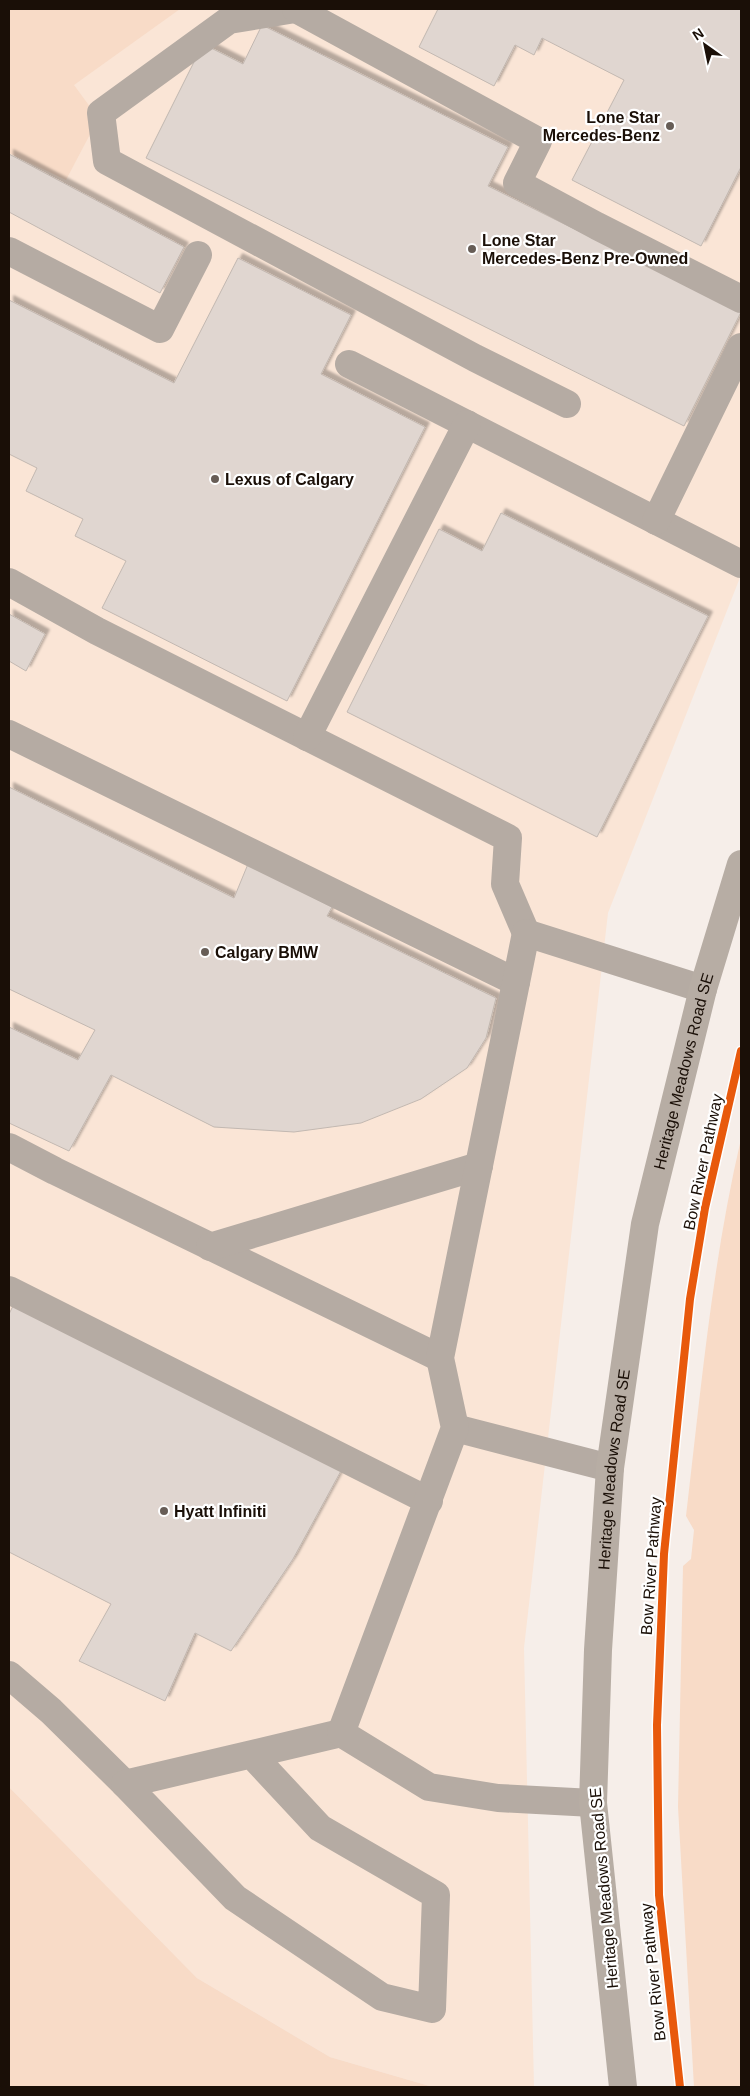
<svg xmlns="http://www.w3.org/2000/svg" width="750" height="2096" viewBox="0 0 750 2096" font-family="Arial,sans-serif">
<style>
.built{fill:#fae5d6}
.green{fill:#f8dbc7}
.building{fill:#e0d6d0;stroke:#c2b8b1;filter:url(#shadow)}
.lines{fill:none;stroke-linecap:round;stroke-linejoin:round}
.minor{stroke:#b5aba3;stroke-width:28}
.major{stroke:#b7ada4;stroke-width:28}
.cycleway-casing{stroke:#fff;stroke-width:11}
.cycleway{stroke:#e8590c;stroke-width:8}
.poi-dot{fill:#675d56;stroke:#fff;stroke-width:2}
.labels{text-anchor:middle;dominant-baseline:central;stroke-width:4.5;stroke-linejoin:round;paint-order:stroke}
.poi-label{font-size:16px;font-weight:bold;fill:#1a0f07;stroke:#fff;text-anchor:start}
.street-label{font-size:16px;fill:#1a0f07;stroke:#fff}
</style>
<defs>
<filter id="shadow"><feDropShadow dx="4.5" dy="-4.5" stdDeviation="1" flood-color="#0004"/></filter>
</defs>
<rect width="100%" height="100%" fill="#f6eee9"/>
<path class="built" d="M148 9H741V575L608 913 524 1648 534 2087H433L330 2057 197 1978 9 1787V105Z"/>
<g class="green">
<path d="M9 9H180L74 85 96 115 97 121 66 180 9 153Z"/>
<path d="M741 1139V2087H694L678 1807 683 1566 691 1559 694 1530 686 1516C701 1390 712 1263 741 1139Z"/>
<path d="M9 1787 197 1978 330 2057 433 2087H9Z"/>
</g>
<g class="building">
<path d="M438 9H741V167L701 246 572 180 624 80 542 38 534 55 515 45 494 86 419 47Z"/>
<path d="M262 25 508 147 488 186 741 312 684 426 146 158 203 44 243 64Z"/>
<path d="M9 154 184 247 160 293 9 212Z"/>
<path d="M238 258 351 315 321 374 425 427 287 701 102 608 126 561 75 536 83 519 26 491 37 468 9 454V300L174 383Z"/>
<path d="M501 513 708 616 597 837 347 712 439 529 482 551Z"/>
<path d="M9 614 45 634 26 671 9 661Z"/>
<path d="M9 787 234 898 248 864 332 907 327 916 496 998 486 1038 467 1068 421 1099 361 1123 294 1132 214 1127 111 1075 69 1151 9 1123V1027L78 1060 95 1030 9 989Z"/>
<path d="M13 1306 342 1469 293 1559 231 1651 195 1633 165 1701 79 1661 111 1604 9 1552V1314Z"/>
</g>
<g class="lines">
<g class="minor">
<path d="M295 9 229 20 101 113 107 161 475 358 567 404"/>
<path d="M296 9 538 141 517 183 597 226 741 299"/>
<path d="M9 251 160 329 198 255"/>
<path d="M349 364 741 564"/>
<path d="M656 521 741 347"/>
<path d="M9 582 97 631 508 838 505 884 526 933"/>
<path d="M9 734 516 982"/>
<path d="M307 737 467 424"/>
<path d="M9 1147 55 1171 440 1358"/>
<path d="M210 1247 479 1166"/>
<path d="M9 1290 429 1501"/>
<path d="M455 1428 610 1468"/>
<path d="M9 1675 51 1711 125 1784"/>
<path d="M252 1755 320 1828 436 1895 432 2009 382 1997 235 1898 125 1784 341 1733"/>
<path d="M593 1803 498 1798 429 1787 341 1733 455 1428 440 1358 526 933 703 989"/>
</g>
<path class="major" id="s1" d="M623 2087 593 1803 598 1650 610 1468 645 1224 703 989 741 864"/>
<g class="cycleway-casing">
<path id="cycleway" d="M680 2087 659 1895 657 1725 664 1554 690 1299 705 1208 741 1051"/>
</g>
<use href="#cycleway" class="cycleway"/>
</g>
<g class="poi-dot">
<circle cx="670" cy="126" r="5"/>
<circle cx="472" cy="249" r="5"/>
<circle cx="215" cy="479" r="5"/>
<circle cx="205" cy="952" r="5"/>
<circle cx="164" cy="1511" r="5"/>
</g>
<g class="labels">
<g class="poi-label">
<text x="660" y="117" text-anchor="end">Lone Star<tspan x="660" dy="18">Mercedes-Benz</tspan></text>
<text x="482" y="240">Lone Star<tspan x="482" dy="18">Mercedes-Benz Pre-Owned</tspan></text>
<text x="225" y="479">Lexus of Calgary</text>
<text x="215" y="952">Calgary BMW</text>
<text x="174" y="1511">Hyatt Infiniti</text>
</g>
<g class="street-label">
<text stroke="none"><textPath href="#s1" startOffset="1025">Heritage Meadows Road SE</textPath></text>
<text transform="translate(703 1162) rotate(-78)">Bow River Pathway</text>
<text stroke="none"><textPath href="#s1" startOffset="620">Heritage Meadows Road SE</textPath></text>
<text transform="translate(651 1566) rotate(-86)">Bow River Pathway</text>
<text transform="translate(604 1888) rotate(-95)">Heritage Meadows Road SE</text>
<text transform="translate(653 1972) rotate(-96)">Bow River Pathway</text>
</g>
</g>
<rect width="750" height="2096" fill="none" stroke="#1a0f07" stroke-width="20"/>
<g transform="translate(705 45) rotate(327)" stroke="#ffffff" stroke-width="4" paint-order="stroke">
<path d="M0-4L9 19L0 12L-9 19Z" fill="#1a0f07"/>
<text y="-8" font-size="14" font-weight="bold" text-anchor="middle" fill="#1a0f07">N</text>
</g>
</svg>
